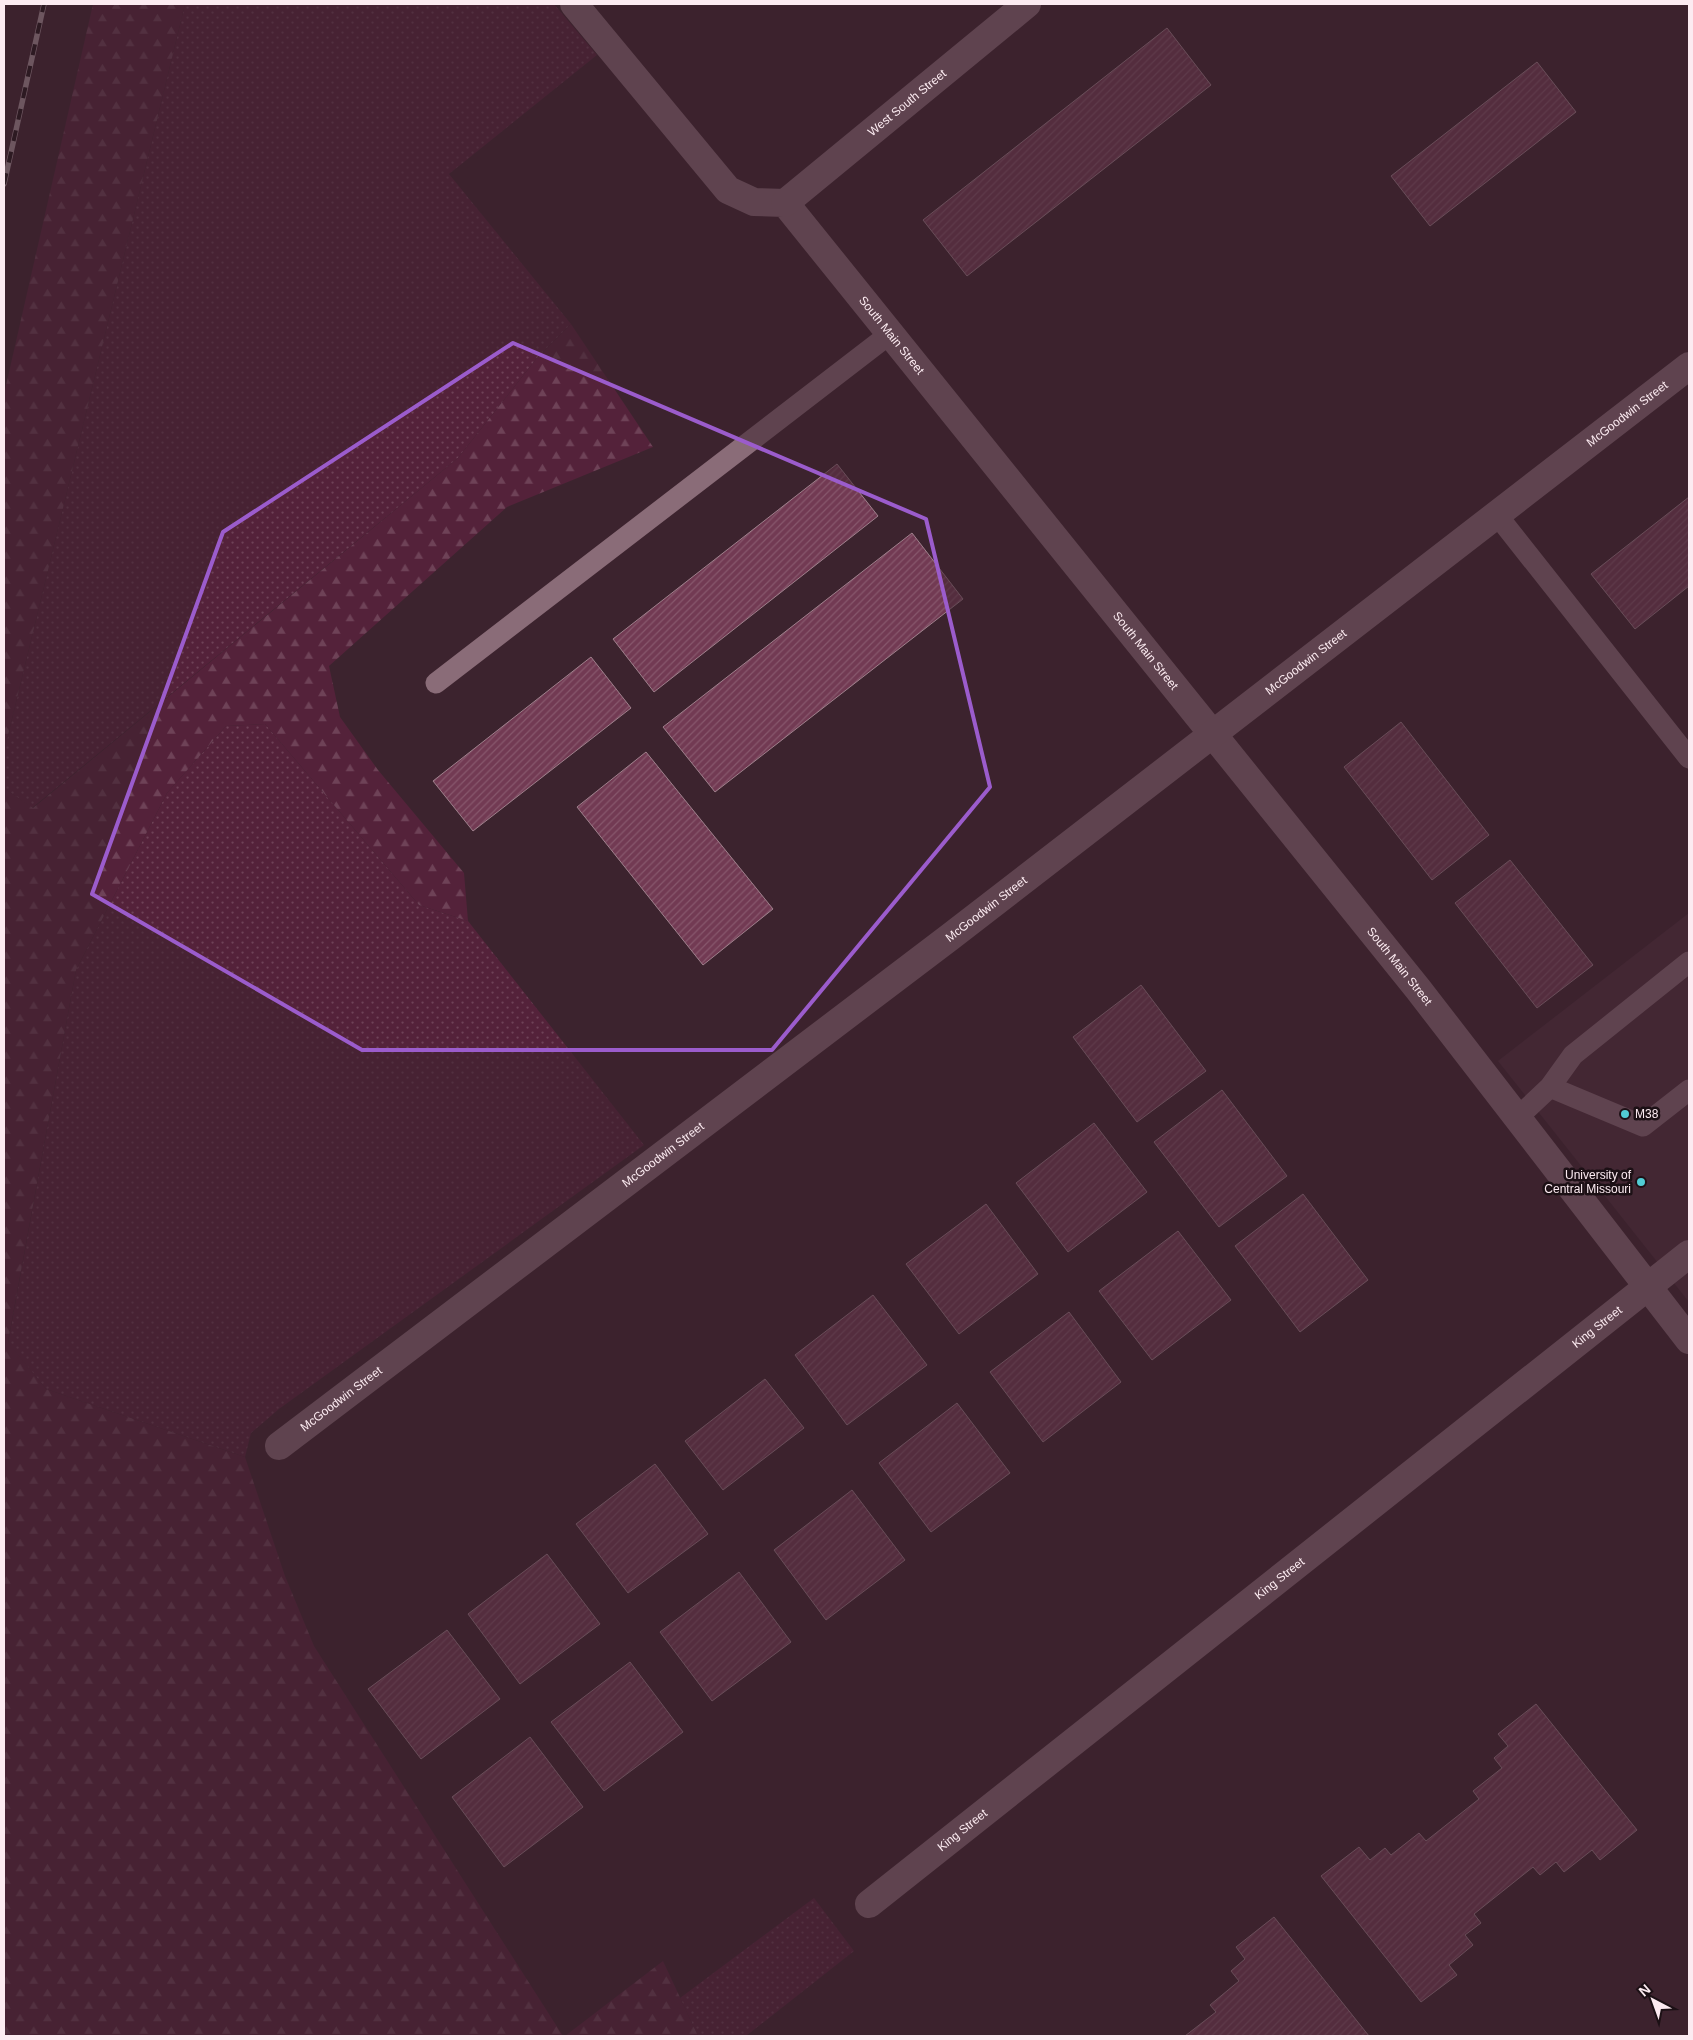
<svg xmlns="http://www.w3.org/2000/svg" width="1693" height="2040" viewBox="0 0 1693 2040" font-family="Helvetica,sans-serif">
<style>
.built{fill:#4c2d3b}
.grass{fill:url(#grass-dots)}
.forest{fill:url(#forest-firs)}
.building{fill:url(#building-hatch);stroke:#9f808c}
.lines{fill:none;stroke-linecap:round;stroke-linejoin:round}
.lane{stroke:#8a6c78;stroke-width:21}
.street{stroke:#8a6c78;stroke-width:28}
.rail-casing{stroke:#a9949c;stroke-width:5.5}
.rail{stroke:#1c1015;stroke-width:4;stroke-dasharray:11;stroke-linecap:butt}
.marked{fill:none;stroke:#9b5ccc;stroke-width:4;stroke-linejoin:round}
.poi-dot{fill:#51ccd4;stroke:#1c1015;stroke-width:2}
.labels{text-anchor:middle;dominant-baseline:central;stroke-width:5;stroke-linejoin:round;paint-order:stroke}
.street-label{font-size:12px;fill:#fcebf1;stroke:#1c1015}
.poi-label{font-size:12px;fill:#fcebf1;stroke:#1c1015;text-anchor:start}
</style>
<defs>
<pattern id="grass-dots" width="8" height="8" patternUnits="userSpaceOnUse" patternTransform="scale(1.25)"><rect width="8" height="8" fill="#54223a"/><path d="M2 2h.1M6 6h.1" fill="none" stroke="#6e4257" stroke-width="1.8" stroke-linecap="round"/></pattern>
<pattern id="forest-firs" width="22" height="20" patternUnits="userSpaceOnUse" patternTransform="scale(1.25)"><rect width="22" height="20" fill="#54223a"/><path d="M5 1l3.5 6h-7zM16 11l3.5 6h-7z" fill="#6e4257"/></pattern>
<pattern id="building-hatch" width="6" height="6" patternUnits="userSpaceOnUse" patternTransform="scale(1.25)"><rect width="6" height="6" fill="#723a53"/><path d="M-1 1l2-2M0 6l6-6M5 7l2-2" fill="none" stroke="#87576c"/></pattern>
</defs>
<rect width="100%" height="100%" fill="#3c232e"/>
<path class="built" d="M1689 913V1302L1498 1061Z"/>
<g class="grass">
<path d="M185 4H554L597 55 449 174 571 324 537 358 458 458 32 808 4 788V752Z"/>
<path d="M265 724 419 905 468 921 644 1145 279 1409 251 1433 245 1457 46 1389 8 1343 76 970 167 793 226 726Z"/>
<path d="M814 1898 854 1951 746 2036H698L680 1998Z"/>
</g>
<g class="forest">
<path d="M93 4H185L4 752V394Z"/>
<path d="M571 324 653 447 507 507 329 666 340 717 378 770 464 873 468 921 419 905 265 724 226 726 167 793 76 970 8 1342 46 1389 245 1457 285 1576 314 1646 563 2036H4V788L33 808 458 458 537 358Z"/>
<path d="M663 1961 698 2036H565Z"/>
</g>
<g class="building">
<path d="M1167 28 1211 85 967 276 923 220Z"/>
<path d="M1537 62 1576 112 1430 226 1391 176Z"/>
<path d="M837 464 878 516 654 692 613 639Z"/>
<path d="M1689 497V586L1635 629 1591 574Z"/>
<path d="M912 533 963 599 715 792 663 727Z"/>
<path d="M591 657 631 708 473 831 433 781Z"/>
<path d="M1401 722 1489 835 1432 880 1344 767Z"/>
<path d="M646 752 773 909 703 965 577 807Z"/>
<path d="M1510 860 1593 965 1537 1008 1455 903Z"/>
<path d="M1141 985 1206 1071 1137 1122 1073 1037Z"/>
<path d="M1222 1090 1287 1176 1219 1227 1154 1142Z"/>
<path d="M1094 1123 1147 1192 1068 1252 1016 1183Z"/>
<path d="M1303 1194 1368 1280 1300 1332 1235 1246Z"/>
<path d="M986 1204 1038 1274 959 1334 906 1264Z"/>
<path d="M1178 1231 1231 1300 1152 1360 1099 1291Z"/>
<path d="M873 1295 927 1365 847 1425 795 1355Z"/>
<path d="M1069 1312 1121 1382 1043 1442 990 1372Z"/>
<path d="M765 1379 804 1428 723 1490 685 1441Z"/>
<path d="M957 1403 1010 1473 931 1532 879 1463Z"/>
<path d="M655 1464 708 1534 628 1593 576 1524Z"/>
<path d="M852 1490 905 1560 826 1620 774 1550Z"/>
<path d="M547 1554 600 1624 520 1684 468 1614Z"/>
<path d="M739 1572 791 1642 712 1701 660 1632Z"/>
<path d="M447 1630 500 1699 421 1759 368 1689Z"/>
<path d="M630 1662 683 1732 604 1791 551 1722Z"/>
<path d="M1536 1704 1637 1830 1600 1860 1592 1850 1564 1872 1556 1862 1540 1875 1533 1867 1474 1914 1481 1923 1465 1935 1473 1945 1449 1965 1457 1975 1421 2002 1321 1876 1359 1847 1370 1860 1385 1848 1391 1855 1419 1833 1426 1841 1479 1799 1473 1791 1502 1768 1494 1758 1508 1746 1498 1734Z"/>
<path d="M530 1737 583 1807 504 1867 452 1797Z"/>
<path d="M1274 1917 1369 2036H1185L1216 2012 1210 2005 1239 1981 1231 1971 1245 1959 1236 1947Z"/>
</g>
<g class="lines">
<g class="lane">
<path d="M1497 515 1689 758"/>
<path d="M436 683 891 333"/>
<path d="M1550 1087 1643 1126 1689 1090"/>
<path d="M1517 1118 1550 1087 1573 1055 1689 962"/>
</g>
<g class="street">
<path id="s1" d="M574 4 728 190 754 202 785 203 1418 989 1689 1340"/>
<path id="s2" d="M785 203 1027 4"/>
<path id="s3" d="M279 1446 950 937 1689 366"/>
<path id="s4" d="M869 1904 1689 1254"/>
</g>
<g class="rail-casing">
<path id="rail" d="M4 184 44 4"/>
</g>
<use href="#rail" class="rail"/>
</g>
<path d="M0 0H1693V2040H0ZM513 343 926 519 990 787 772 1050H362L92 894 223 532Z" fill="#3c232e" fill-opacity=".55" fill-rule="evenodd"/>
<path class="marked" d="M513 343 926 519 990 787 772 1050H362L92 894 223 532Z"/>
<g class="poi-dot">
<circle cx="1625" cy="1114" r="5"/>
<circle cx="1641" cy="1182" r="5"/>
</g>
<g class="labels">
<g class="street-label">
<text stroke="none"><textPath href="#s2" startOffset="158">West South Street</textPath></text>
<text stroke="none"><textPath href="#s1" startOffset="471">South Main Street</textPath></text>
<text stroke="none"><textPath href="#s3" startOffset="1698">McGoodwin Street</textPath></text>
<text stroke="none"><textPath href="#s1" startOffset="876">South Main Street</textPath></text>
<text stroke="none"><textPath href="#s3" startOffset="1292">McGoodwin Street</textPath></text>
<text stroke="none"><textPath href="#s3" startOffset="888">McGoodwin Street</textPath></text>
<text stroke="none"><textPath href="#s1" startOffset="1281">South Main Street</textPath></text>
<text stroke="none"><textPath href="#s3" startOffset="482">McGoodwin Street</textPath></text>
<text stroke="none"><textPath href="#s4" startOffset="929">King Street</textPath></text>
<text stroke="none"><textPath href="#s3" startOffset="78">McGoodwin Street</textPath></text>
<text stroke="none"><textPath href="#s4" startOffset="524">King Street</textPath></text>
<text stroke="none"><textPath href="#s4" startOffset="119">King Street</textPath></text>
</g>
<g class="poi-label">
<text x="1635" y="1114">M38</text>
<text x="1631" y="1175" text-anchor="end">University of<tspan x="1631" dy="14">Central Missouri</tspan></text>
</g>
</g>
<rect width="1693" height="2040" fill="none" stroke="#fcebf1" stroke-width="10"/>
<g transform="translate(1653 2000) rotate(319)" stroke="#1c1015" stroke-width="4" paint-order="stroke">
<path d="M0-4L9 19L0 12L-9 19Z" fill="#fcebf1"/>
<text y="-8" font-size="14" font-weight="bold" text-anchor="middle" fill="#fcebf1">N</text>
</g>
</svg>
